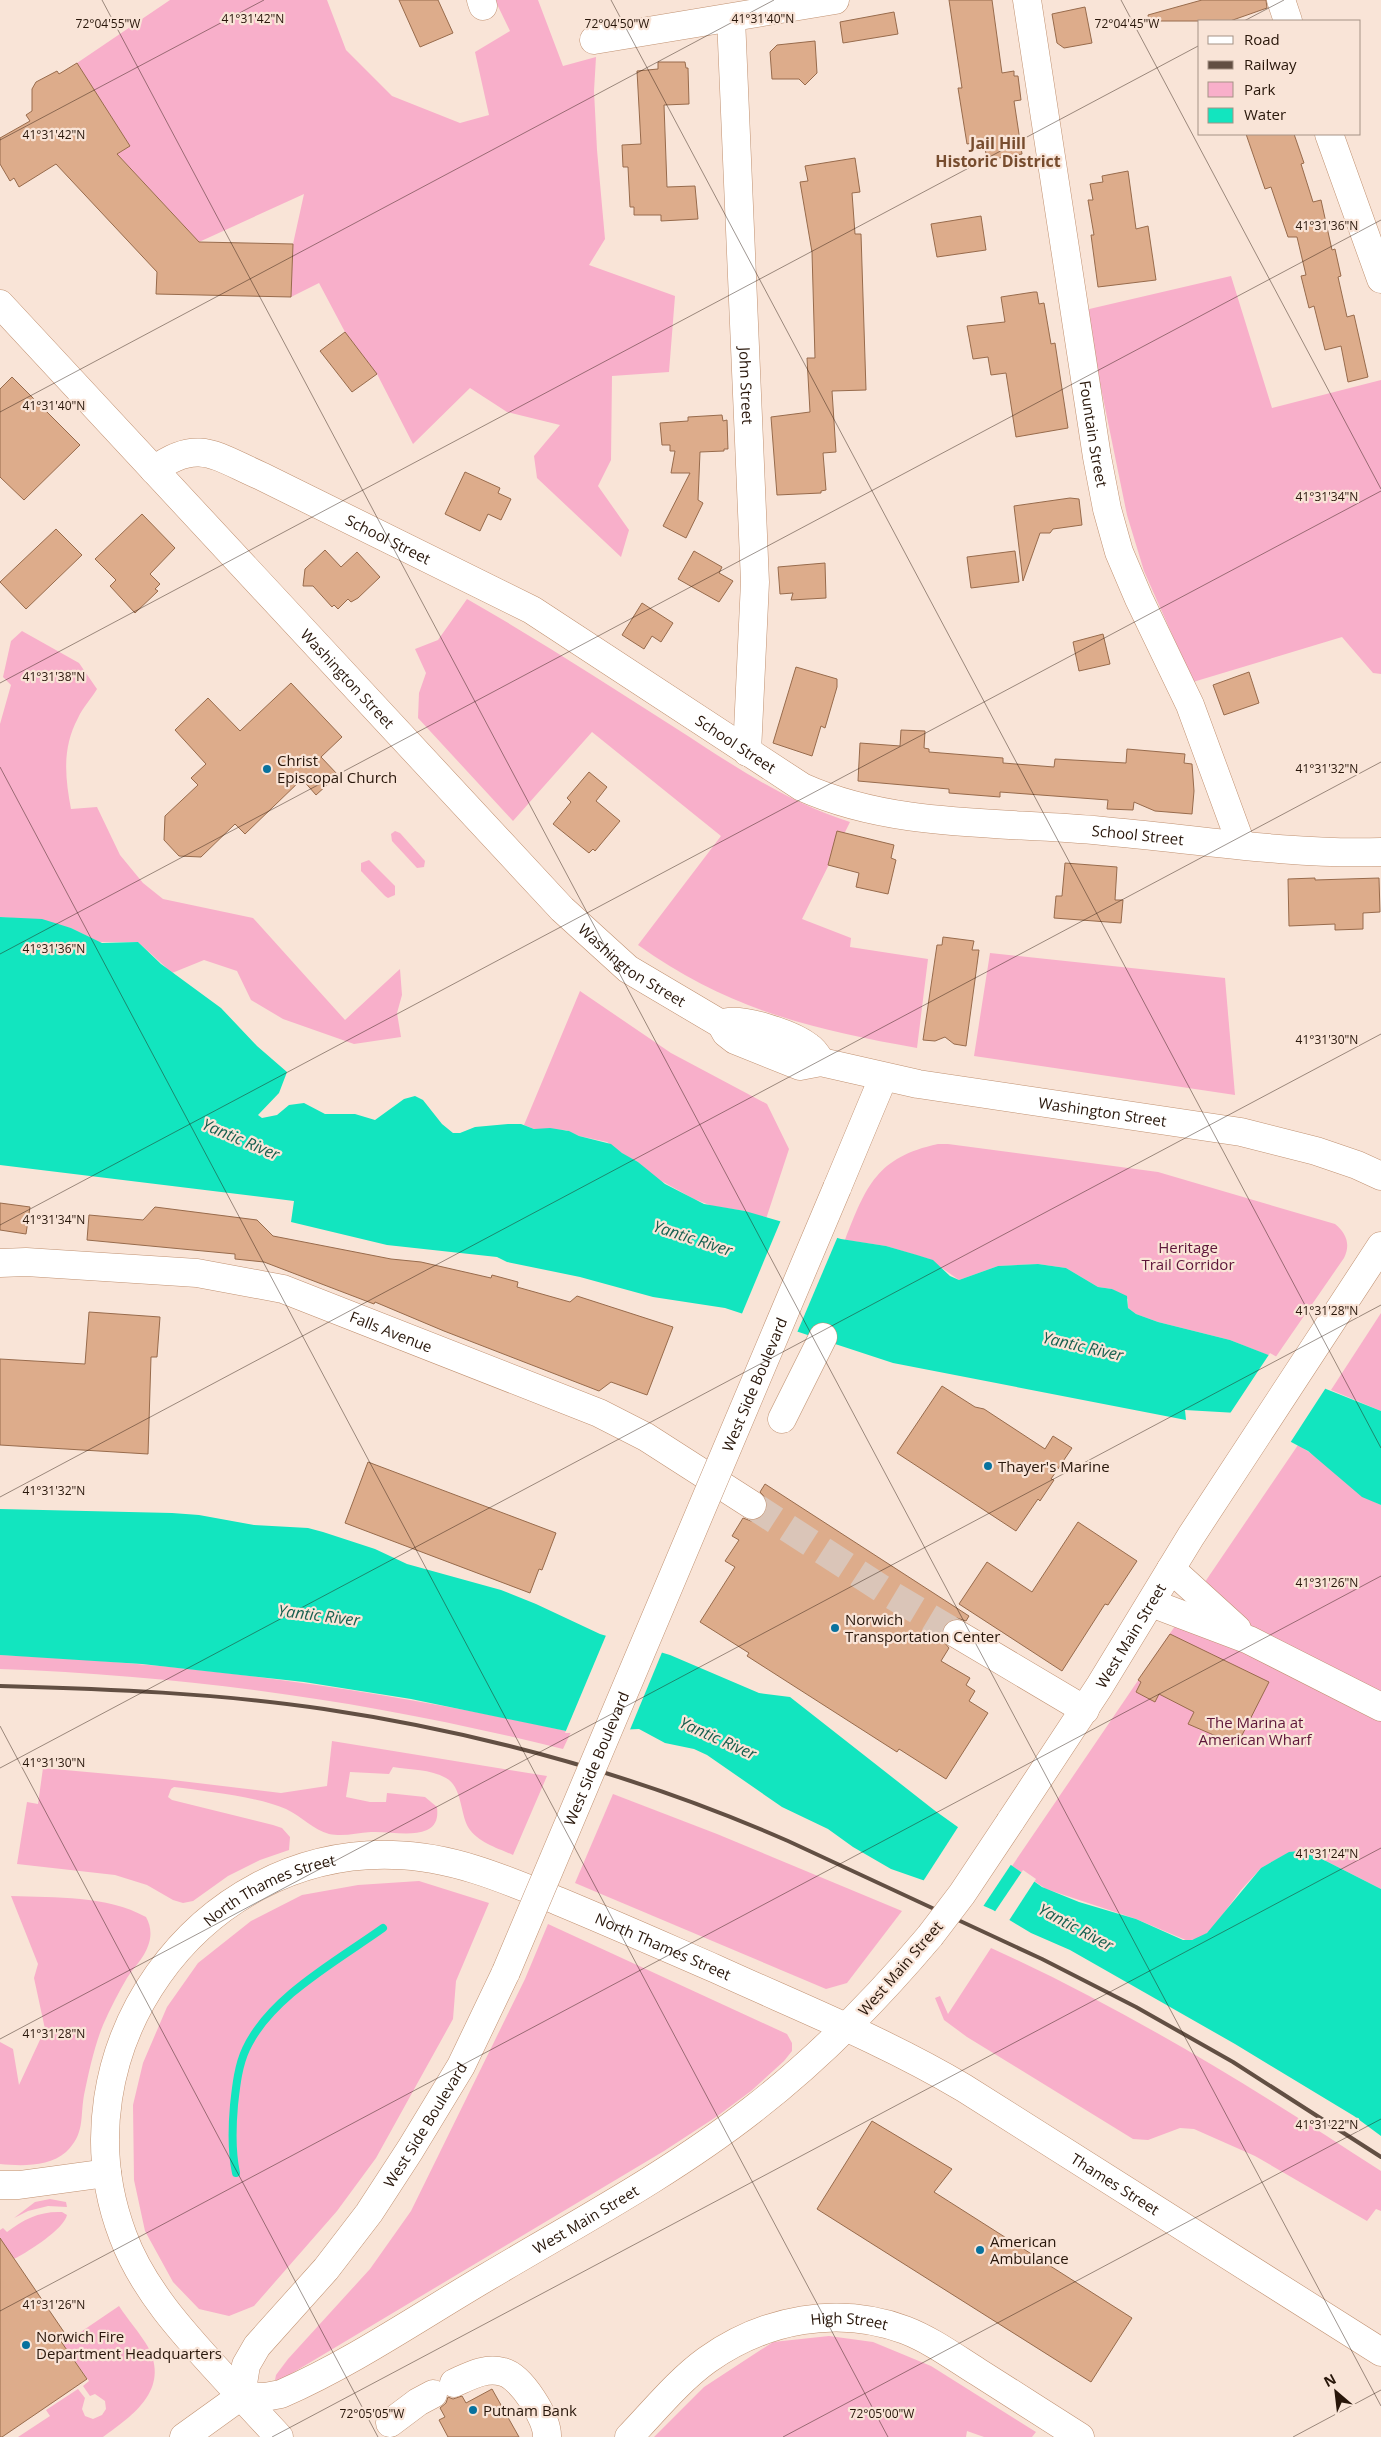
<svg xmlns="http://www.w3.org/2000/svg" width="1381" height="2437" viewBox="0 0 1381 2437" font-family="'Open Sans',sans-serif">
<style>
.green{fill:#f8afca}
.water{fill:#12e5bf}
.pier{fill:#f9e4d7}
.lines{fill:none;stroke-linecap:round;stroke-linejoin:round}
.stream{stroke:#12e5bf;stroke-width:8}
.building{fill:#ddac8b;stroke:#986b4c}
.minor-tunnel{stroke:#dac5b8;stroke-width:28;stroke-dasharray:28 14;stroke-linecap:butt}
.minor-casing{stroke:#c09171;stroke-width:29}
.major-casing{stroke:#c09171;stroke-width:29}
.highway-casing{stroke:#c09171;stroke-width:29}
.minor{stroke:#fff;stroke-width:28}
.major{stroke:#fff;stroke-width:28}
.highway{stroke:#fff;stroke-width:28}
.rail{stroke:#624f43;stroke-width:4}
.major-bridge-casing{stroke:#c09171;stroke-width:29;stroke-linecap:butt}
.major-bridge{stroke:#fff;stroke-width:28}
.ticks{fill:none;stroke:#28160a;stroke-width:1;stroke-opacity:0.45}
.poi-dot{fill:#08729e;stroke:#f9e4d7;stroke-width:2}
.labels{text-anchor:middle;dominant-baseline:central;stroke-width:4.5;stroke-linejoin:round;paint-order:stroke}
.street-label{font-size:15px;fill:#28160a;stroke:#f9e4d7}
.poi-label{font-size:15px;fill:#28160a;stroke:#f9e4d7;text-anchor:start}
.park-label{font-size:15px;fill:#5d1539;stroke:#f9e4d7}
.neighbourhood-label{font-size:16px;font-weight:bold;fill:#774c2e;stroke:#f9e4d7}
.water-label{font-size:16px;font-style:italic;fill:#175f4f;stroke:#f9e4d7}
.ticks-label{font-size:12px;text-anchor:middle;fill:#28160a;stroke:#f9e4d7;stroke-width:4.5;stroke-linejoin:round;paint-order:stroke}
</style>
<rect width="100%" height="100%" fill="#f9e4d7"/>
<g class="green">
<path d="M170 0H327L346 50 392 96 460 123 489 115 475 52 510 31 495 0H538L563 66 596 57 594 91 597 150 605 239 589 265 675 296 669 372 612 376 611 460 598 486 629 530 621 557 537 478 534 456 560 425 507 412 470 388 413 444 377 374 345 332 319 283 291 297 293 244 304 194 199 242 117 154 130 146 77 63Z"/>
<path d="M1231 276 1272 408 1381 380V674L1373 673 1342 637 1193 682 1144 571 1127 515 1085 310Z"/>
<path d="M467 599C539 640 608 685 677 729 733 765 786 802 850 822L802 919 851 938 850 947 928 959 917 1048C810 1029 728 1009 638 945L721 836 592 732 513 821 418 718 419 693 426 673 415 649 438 640Z"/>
<path d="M22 631 79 663 97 689C91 699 83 707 78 718 62 748 65 777 71 809L97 807 120 855 143 883 163 899 253 918 345 1020 400 969 402 995 397 1013 401 1037 354 1044 283 1019 251 1000 237 971 204 960 172 973 138 942H99L71 928 25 919 0 917V724L11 685 3 677 11 641Z"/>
<path d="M395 831 400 833 425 861 424 867 417 868 392 841 391 834Z"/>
<path d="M369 860 395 886V895L388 898 385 896 361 871V863Z"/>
<path d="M990 953 1225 978 1235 1095 974 1056Z"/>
<path d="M580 991 671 1053 767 1104 789 1149 766 1219 745 1211 712 1206 694 1199 656 1178 638 1162 623 1154 607 1142 579 1136 566 1130 534 1129 524 1125Z"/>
<path d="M938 1144H948L1158 1172 1335 1224C1346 1233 1351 1244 1344 1258L1275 1358 1230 1340 1158 1322 1136 1314 1128 1308V1299L1112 1289 1098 1287 1066 1268 1038 1264 998 1266 959 1280 929 1259 886 1246 845 1240C866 1186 877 1157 938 1144Z"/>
<path d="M1381 1313V1411L1331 1390Z"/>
<path d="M1298 1445C1329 1463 1347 1490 1381 1505V1889L1322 1859 1298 1851 1290 1852 1261 1868 1241 1890 1212 1929 1202 1937 1188 1941 1136 1919 1046 1889 1012 1866Z"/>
<path d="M0 1655C192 1663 383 1690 571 1732L563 1749C375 1702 194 1676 0 1669Z"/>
<path d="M332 1741 547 1776 513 1855C498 1848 478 1843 468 1827 460 1812 462 1787 446 1778 430 1769 411 1770 393 1767L389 1774 350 1772 346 1797 370 1802H386L387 1793 425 1797 437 1807C438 1817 437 1825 427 1830 410 1837 389 1831 371 1832 356 1833 344 1837 329 1834 314 1830 301 1816 286 1809 258 1797 206 1791 174 1787L171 1789 168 1797 172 1800 273 1825 282 1828 290 1837 289 1850 260 1860 228 1876 193 1901 183 1903 173 1900 147 1885 115 1875 17 1864 27 1802 38 1804 43 1768 164 1779 281 1793 327 1786Z"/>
<path d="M613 1794 717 1834 902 1911 847 1983 826 1989 575 1883Z"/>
<path d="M419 1881 489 1903 456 1981 453 2019 376 2158 337 2211 254 2306 229 2316 199 2309 173 2282 145 2231 134 2180 133 2105 143 2063 167 2007 198 1963 251 1921 302 1895 358 1885Z"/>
<path d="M11 1896C56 1898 106 1895 146 1917 151 1926 152 1936 148 1946 144 1958 134 1967 127 1978 118 1993 110 2009 103 2025 94 2047 89 2072 84 2095 80 2118 85 2134 66 2152 49 2167 21 2166 0 2164V2042L13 2049 19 2085 45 2029 34 1978 38 1964Z"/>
<path d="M548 1924 787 2034 792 2043V2051L784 2061 751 2091 716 2117 664 2151 279 2381 275 2380 276 2375 288 2359 370 2269 411 2211 525 1979Z"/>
<path d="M991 1948C1128 2010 1255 2089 1381 2171V2211L1376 2209 1367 2221 1255 2156 1194 2129 1180 2128 1148 2140 1133 2139 967 2037 944 2020 935 1998 940 1996 948 2014Z"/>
<path d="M50 2199 66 2202 67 2207 48 2206 28 2211 14 2218 35 2202Z"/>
<path d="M62 2212 67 2215C64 2229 29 2251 16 2258 11 2260 5 2260 0 2261V2230L3 2228 7 2232C24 2219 40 2211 62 2212Z"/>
<path d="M119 2306C128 2320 140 2333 148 2347 170 2389 134 2415 103 2437H18L50 2416 46 2410 78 2389 85 2398 82 2409 85 2416 93 2419 102 2415 106 2409 105 2401 95 2394 90 2396 83 2386 89 2381 63 2344Z"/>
<path d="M829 2336 873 2342 931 2366 1036 2432 1032 2437H984L967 2431 966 2437H654L704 2387 773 2342Z"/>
</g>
<g class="water">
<path d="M0 917 42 919 71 928 102 943 138 942 161 964 221 1008 257 1046 287 1072 279 1093 258 1115 262 1118 277 1115 289 1105 304 1103 325 1114H355L375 1120 404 1099 415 1096 423 1100 442 1124 453 1133H460L475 1127 508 1124H521L534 1129 550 1128 569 1131 579 1136 611 1144 622 1153 638 1162 665 1184 704 1204 745 1211 841 1239 886 1246 917 1255 933 1260 950 1276 959 1280 998 1266 1038 1264 1066 1268 1098 1287 1112 1289 1127 1296 1128 1308 1136 1314 1158 1322 1230 1340 1271 1356 1326 1389 1381 1411V1505L1362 1497 1308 1451 1237 1413 1185 1410 1186 1420 893 1363 725 1308 653 1297 580 1277 507 1262 497 1257 387 1245 291 1222 294 1201 0 1165Z"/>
<path d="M0 1509 172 1513 199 1515 254 1525 308 1528 323 1532 375 1549 407 1564 501 1590 536 1604 600 1634 670 1655 759 1693 790 1697 934 1810 1042 1887 1079 1902 1136 1919 1183 1940H1192L1207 1933 1261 1868 1289 1852 1298 1851 1322 1859 1381 1889V2136L1354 2116 1235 2044 1070 1950 1031 1933 993 1910 934 1884 891 1869 853 1847 828 1829 782 1807 707 1755 694 1749 665 1743 639 1729 571 1732 411 1699 304 1682 142 1664 0 1655Z"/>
</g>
<g class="pier">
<path d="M781 1220 838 1236 796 1335 741 1316Z"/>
<path d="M1270 1353 1327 1386 1290 1443 1236 1416 1229 1415Z"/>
<path d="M607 1633 663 1650 629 1732 565 1733Z"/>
<path d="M960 1824 1012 1863 982 1908 922 1883Z"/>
<path d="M1023 1870 1036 1879 1008 1922 994 1913Z"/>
</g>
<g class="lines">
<path class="stream" d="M236 2173C231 2150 232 2128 234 2105 236 2087 238 2066 246 2049 270 1997 337 1961 383 1928"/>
</g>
<g class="building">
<path d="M399 0H438L453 33 420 47Z"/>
<path d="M949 0H992L1002 73 1014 71V76H1018L1021 100 1014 101 1022 154 987 160 984 141 967 144 958 88H962Z"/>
<path d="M1202 0H1266L1267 8 1230 21H1149L1148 15Z"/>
<path d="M1085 7 1092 43 1064 48 1057 43 1052 14Z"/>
<path d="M894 12 898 34 843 43 840 22Z"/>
<path d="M815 41 817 73 805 85 799 79H772L770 52 777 45Z"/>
<path d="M658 62H685L686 68H688L689 104 664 105 667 187 695 186 698 219 661 221V215H634V207H630L628 167H623L622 145 641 144 637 71 658 69Z"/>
<path d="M77 63 130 146 117 154 199 242 293 244 291 297 156 294 157 272 56 164 19 187 14 178 10 181 0 164V138L30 121 26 115 32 111V89L36 82 57 71 59 74Z"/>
<path d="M1246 134H1294L1304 163 1301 164 1313 202 1321 200 1332 250 1335 249 1341 276 1338 277 1347 317 1354 315 1368 377 1348 382 1341 346 1325 350 1314 306 1309 308 1301 276 1306 275 1297 237H1288L1271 187 1265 189Z"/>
<path d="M855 158 860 192 852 193 855 234H861L866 390 832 391 836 452 823 453 826 490 821 491V493L777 495 771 417 810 412 807 358H815L812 252 800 182 808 181 805 166Z"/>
<path d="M1128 171 1136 229 1148 226 1156 280 1098 287 1091 235H1094L1088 200H1093L1090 184 1103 182 1102 176Z"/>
<path d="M981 216 986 250 937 257 931 224Z"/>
<path d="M1034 292H1037L1039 304 1044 303 1051 344 1055 343 1068 428 1016 437 1006 373 991 375 988 357 973 359 967 326 1005 322 1001 297Z"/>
<path d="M345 332 377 374 352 392 320 351Z"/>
<path d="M12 377 80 445 24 500 0 477V389Z"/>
<path d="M722 415 723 421 727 420 728 449H724V451L700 452 698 500 703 503 686 538 663 526 690 473H671L675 451H670V445H662L660 423 688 421V417Z"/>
<path d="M465 472 500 488 498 493 511 499 501 520 488 514 480 531 445 514Z"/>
<path d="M1070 498 1079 499 1082 525 1053 529 1050 533H1040L1023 581 1014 506Z"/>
<path d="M142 514 175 548 150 574 160 584 155 589 158 591 135 613 110 586 116 580 95 559Z"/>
<path d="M56 529 82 555 26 609 0 582Z"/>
<path d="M325 550 341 567 357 552 380 577 358 598 351 602 348 599 338 609 334 605 332 607 313 586H303L305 569Z"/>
<path d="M694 551 722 567 719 573 733 581 719 602 678 579Z"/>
<path d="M1015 551 1019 582 971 588 967 557Z"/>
<path d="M825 563 826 598 791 600 793 593 780 594 778 567Z"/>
<path d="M642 603 673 623 661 642 652 636 644 649 622 635Z"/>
<path d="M1103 634 1110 664 1079 671 1073 642Z"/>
<path d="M796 667 837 679V687L825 728 821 726 812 756 773 743Z"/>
<path d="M1249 672 1259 703 1224 715 1213 685Z"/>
<path d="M291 683 342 737 321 757 338 775 316 795 302 779 245 834 235 824 201 857 179 856 164 840 165 816 198 785 191 778 206 764 175 730 208 698 240 731Z"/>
<path d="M901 730 925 731 924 748 929 749V752L1003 758V763L1054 767 1055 759 1126 763 1127 749 1185 754 1184 763 1192 764 1194 791 1192 814 1155 811 1134 802 1133 810 1107 809 1108 800 1000 792V797L949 793V789L858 781 860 743 900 746Z"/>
<path d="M589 772 607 787 596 801 620 821 595 851 593 849 589 853 553 824 571 802 567 798Z"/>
<path d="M837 831 894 845 891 858 896 860 888 894 856 887 859 873 828 865Z"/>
<path d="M1065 863 1117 867 1115 900H1123L1121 923 1054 918 1056 896H1062Z"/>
<path d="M1315 878V880L1379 878 1380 912 1363 913V929L1335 930V924L1289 926 1288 879Z"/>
<path d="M943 937 974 941 972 950H979L966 1046 954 1044 945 1037 935 1041 923 1040 937 945H942Z"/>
<path d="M0 1203 30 1207 26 1234 0 1230Z"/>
<path d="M155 1207 257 1220 273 1236 391 1259 421 1262 491 1278 492 1275 518 1282 517 1287 570 1302 577 1296 673 1327 647 1395 611 1382 599 1391 444 1331 375 1302 374 1304 264 1262 235 1259V1254L87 1240 89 1215 143 1220Z"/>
<path d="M89 1312 160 1317 157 1357H151L148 1454 0 1445V1359L85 1364Z"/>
<path d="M942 1386 975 1407 984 1409 1045 1449 1053 1436 1072 1448 1051 1479 1054 1480 1040 1501 1038 1499 1016 1531 897 1453Z"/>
<path d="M368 1462 556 1533 542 1570 539 1569 530 1593 345 1523Z"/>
<path d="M765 1484 969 1616 966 1621 957 1618 949 1621 944 1626 941 1634 944 1642 949 1648 941 1661 970 1678 966 1685 975 1691 969 1701 988 1713 946 1779 899 1749 897 1752 747 1656 749 1653 700 1622 735 1567 725 1561 739 1540 732 1536 743 1518 751 1521 759 1519 765 1513 768 1506 766 1498 760 1492Z"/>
<path d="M1078 1522 1137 1561 1108 1605 1105 1604 1062 1671 959 1604 987 1562 1032 1592Z"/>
<path d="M1170 1634 1269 1682 1237 1745 1188 1724 1194 1712 1159 1694 1155 1702 1136 1692 1141 1682 1138 1680Z"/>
<path d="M872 2121 952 2169 934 2192 1132 2318 1091 2382 817 2209Z"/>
<path d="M0 2238 66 2335 60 2340 87 2379 2 2437H0Z"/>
<path d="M492 2389 519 2437H448L439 2420 445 2417 440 2408 446 2403 448 2397 453 2399 462 2396 466 2403Z"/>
</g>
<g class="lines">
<path class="minor-tunnel" d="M752 1505 890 1594 957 1634"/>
<g class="minor-casing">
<g id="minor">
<path d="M481 0 483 6"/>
<path id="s1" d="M1027 0 1097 457 1107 509 1119 552 1139 599 1190 705 1241 844"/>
<path d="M1281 0 1288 21"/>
<path id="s2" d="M731 18 755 582 747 752"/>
<path d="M594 40 835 0"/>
<path d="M1329 134 1381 279"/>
<path id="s3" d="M154 470C198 437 217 457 261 476L532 610 802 787C896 829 1002 821 1103 831 1194 839 1289 855 1381 852"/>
<path id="s4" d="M0 1263 26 1262 197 1273 283 1289 599 1413 646 1437 752 1505"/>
<path d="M782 1419 823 1337"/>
<path d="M1171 1569 1237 1629"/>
<path d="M1151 1603 1249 1640 1381 1707"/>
<path d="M957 1634 1085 1710"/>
<path d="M0 2185H19L107 2173"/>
<path d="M454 2383C470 2376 485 2367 503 2372 521 2376 548 2419 547 2437"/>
<path d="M241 2396 279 2437"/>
<path d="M390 2423 418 2402 433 2394"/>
<path id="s5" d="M629 2437C654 2411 678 2381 707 2360 765 2319 838 2305 905 2330 931 2340 954 2357 978 2372 1012 2394 1046 2415 1080 2437"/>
</g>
</g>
<g class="major-casing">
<g id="major">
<path d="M837 1188 883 1078"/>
<path id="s6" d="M1010 1822 1099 1687 1191 1536 1381 1246"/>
<path id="s7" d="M241 2396C198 2348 146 2298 123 2236 53 2053 197 1849 393 1855 451 1856 505 1879 558 1901 611 1923 663 1946 716 1969 799 2007 885 2041 964 2088L1381 2352"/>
<path id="s8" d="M241 2396 246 2365 257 2346 326 2269 369 2213 410 2150 461 2066 506 1972"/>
<path id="s9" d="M184 2437 241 2396 265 2397 281 2394C352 2363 419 2317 487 2277 576 2224 670 2174 752 2110 818 2059 876 2000 930 1936"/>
</g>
</g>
<g class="highway-casing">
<g id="highway">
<path id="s10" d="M0 304 562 909 628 969 721 1024 726 1033 735 1040 800 1066 821 1062 918 1084 1241 1132 1316 1151 1357 1165 1381 1176"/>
<path d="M721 1024C738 1015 794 1035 809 1047 815 1051 818 1057 821 1062"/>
</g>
</g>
<use href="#minor" class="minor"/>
<use href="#major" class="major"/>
<use href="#highway" class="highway"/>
<path class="rail" d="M0 1686C108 1689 217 1693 324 1709 484 1733 640 1776 788 1841L1042 1959 1136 2007 1233 2062 1381 2157"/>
<g class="major-bridge-casing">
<g id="major-bridge">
<path d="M930 1936 962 1894 1010 1822"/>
<path id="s11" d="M506 1972 837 1188"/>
</g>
</g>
<use href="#major-bridge" class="major-bridge"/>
</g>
<path class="ticks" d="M102 0 1381 2406M611 0 1381 1448M1121 0 1381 489M1244 21 1284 0M0 140 264 0M0 412 774 0M0 683 1200 45M0 767 888 2437M0 954 1381 220M0 1225 1381 491M0 1497 1381 762M0 1726 378 2437M0 1768 1381 1034M0 2039 1381 1305M0 2311 1381 1576M272 2437 1381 1848M783 2437 1381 2119M1293 2437 1381 2390"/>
<g class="poi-dot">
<circle cx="267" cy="769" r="5"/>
<circle cx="988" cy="1466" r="5"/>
<circle cx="835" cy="1628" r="5"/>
<circle cx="980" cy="2250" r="5"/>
<circle cx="26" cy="2345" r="5"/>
<circle cx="473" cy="2410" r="5"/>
</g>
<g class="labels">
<g class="street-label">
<text stroke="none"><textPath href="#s2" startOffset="368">John Street</textPath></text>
<text stroke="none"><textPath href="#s1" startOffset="439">Fountain Street</textPath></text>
<text stroke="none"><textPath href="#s3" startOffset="258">School Street</textPath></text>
<text stroke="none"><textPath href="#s10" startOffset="511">Washington Street</textPath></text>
<text stroke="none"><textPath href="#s3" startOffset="662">School Street</textPath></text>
<text stroke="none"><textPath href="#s3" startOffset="1082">School Street</textPath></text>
<text stroke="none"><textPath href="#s10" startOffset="916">Washington Street</textPath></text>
<text stroke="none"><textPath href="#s10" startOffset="1422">Washington Street</textPath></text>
<text stroke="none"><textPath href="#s4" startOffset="401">Falls Avenue</textPath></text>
<text stroke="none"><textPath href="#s11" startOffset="638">West Side Boulevard</textPath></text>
<text stroke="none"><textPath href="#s6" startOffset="222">West Main Street</textPath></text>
<text stroke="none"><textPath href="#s11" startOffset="232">West Side Boulevard</textPath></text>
<text stroke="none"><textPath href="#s7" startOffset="618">North Thames Street</textPath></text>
<text stroke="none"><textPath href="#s7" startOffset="1036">North Thames Street</textPath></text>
<text transform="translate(900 1968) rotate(-49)">West Main Street</text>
<text stroke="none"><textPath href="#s8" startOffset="332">West Side Boulevard</textPath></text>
<text stroke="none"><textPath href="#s7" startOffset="1548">Thames Street</textPath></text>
<text stroke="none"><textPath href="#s9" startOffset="462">West Main Street</textPath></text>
<text stroke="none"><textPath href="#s5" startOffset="261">High Street</textPath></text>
</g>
<g class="poi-label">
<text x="277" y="760">Christ<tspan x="277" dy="17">Episcopal Church</tspan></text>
<text x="998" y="1466">Thayer's Marine</text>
<text x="845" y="1619">Norwich<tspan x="845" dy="17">Transportation Center</tspan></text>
<text x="990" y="2241">American<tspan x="990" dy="17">Ambulance</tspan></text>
<text x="36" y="2336">Norwich Fire<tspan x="36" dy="17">Department Headquarters</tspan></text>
<text x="483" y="2410">Putnam Bank</text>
</g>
<g class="park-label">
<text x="1188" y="1247">Heritage<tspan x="1188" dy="17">Trail Corridor</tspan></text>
<text x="1255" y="1722">The Marina at<tspan x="1255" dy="17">American Wharf</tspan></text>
</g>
<g class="neighbourhood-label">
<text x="998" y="143">Jail Hill<tspan x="998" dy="18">Historic District</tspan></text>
</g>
<g class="water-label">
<text transform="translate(241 1139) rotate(23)">Yantic River</text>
<text transform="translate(693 1238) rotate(18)">Yantic River</text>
<text transform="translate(1083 1346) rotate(13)">Yantic River</text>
<text transform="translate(319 1615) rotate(7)">Yantic River</text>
<text transform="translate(718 1738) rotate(24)">Yantic River</text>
<text transform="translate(1076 1927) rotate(28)">Yantic River</text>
</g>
</g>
<g class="ticks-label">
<text x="253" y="23">41°31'42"N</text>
<text x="763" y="23">41°31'40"N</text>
<text x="108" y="28">72°04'55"W</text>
<text x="617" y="28">72°04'50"W</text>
<text x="1127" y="28">72°04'45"W</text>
<text x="54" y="139">41°31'42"N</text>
<text x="1327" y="230">41°31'36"N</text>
<text x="54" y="410">41°31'40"N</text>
<text x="1327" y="501">41°31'34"N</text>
<text x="54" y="681">41°31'38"N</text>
<text x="1327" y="773">41°31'32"N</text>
<text x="54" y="953">41°31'36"N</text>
<text x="1327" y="1044">41°31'30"N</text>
<text x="54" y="1224">41°31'34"N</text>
<text x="1327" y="1315">41°31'28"N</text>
<text x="54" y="1495">41°31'32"N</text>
<text x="1327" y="1587">41°31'26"N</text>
<text x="54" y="1767">41°31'30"N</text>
<text x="1327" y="1858">41°31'24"N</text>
<text x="54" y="2038">41°31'28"N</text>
<text x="1327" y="2129">41°31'22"N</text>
<text x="54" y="2309">41°31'26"N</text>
<text x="372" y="2418">72°05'05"W</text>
<text x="882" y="2418">72°05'00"W</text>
</g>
<rect x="1198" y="20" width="162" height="115" fill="#f9e4d7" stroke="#a59285"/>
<rect x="1208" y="36" width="25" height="8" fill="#ffffff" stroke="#a59285"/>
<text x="1244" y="45" font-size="15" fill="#28160a">Road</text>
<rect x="1208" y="61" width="25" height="8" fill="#624f43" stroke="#a59285"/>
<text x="1244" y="70" font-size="15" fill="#28160a">Railway</text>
<rect x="1208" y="82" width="25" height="15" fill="#f8afca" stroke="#a59285"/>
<text x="1244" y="95" font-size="15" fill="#28160a">Park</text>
<rect x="1208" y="108" width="25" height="15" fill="#12e5bf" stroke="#a59285"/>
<text x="1244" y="120" font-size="15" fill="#28160a">Water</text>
<g transform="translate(1336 2392) rotate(332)" stroke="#f9e4d7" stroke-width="4" paint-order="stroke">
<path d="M0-4L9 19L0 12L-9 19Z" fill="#28160a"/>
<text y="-8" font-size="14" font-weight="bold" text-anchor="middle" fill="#28160a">N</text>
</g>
</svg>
